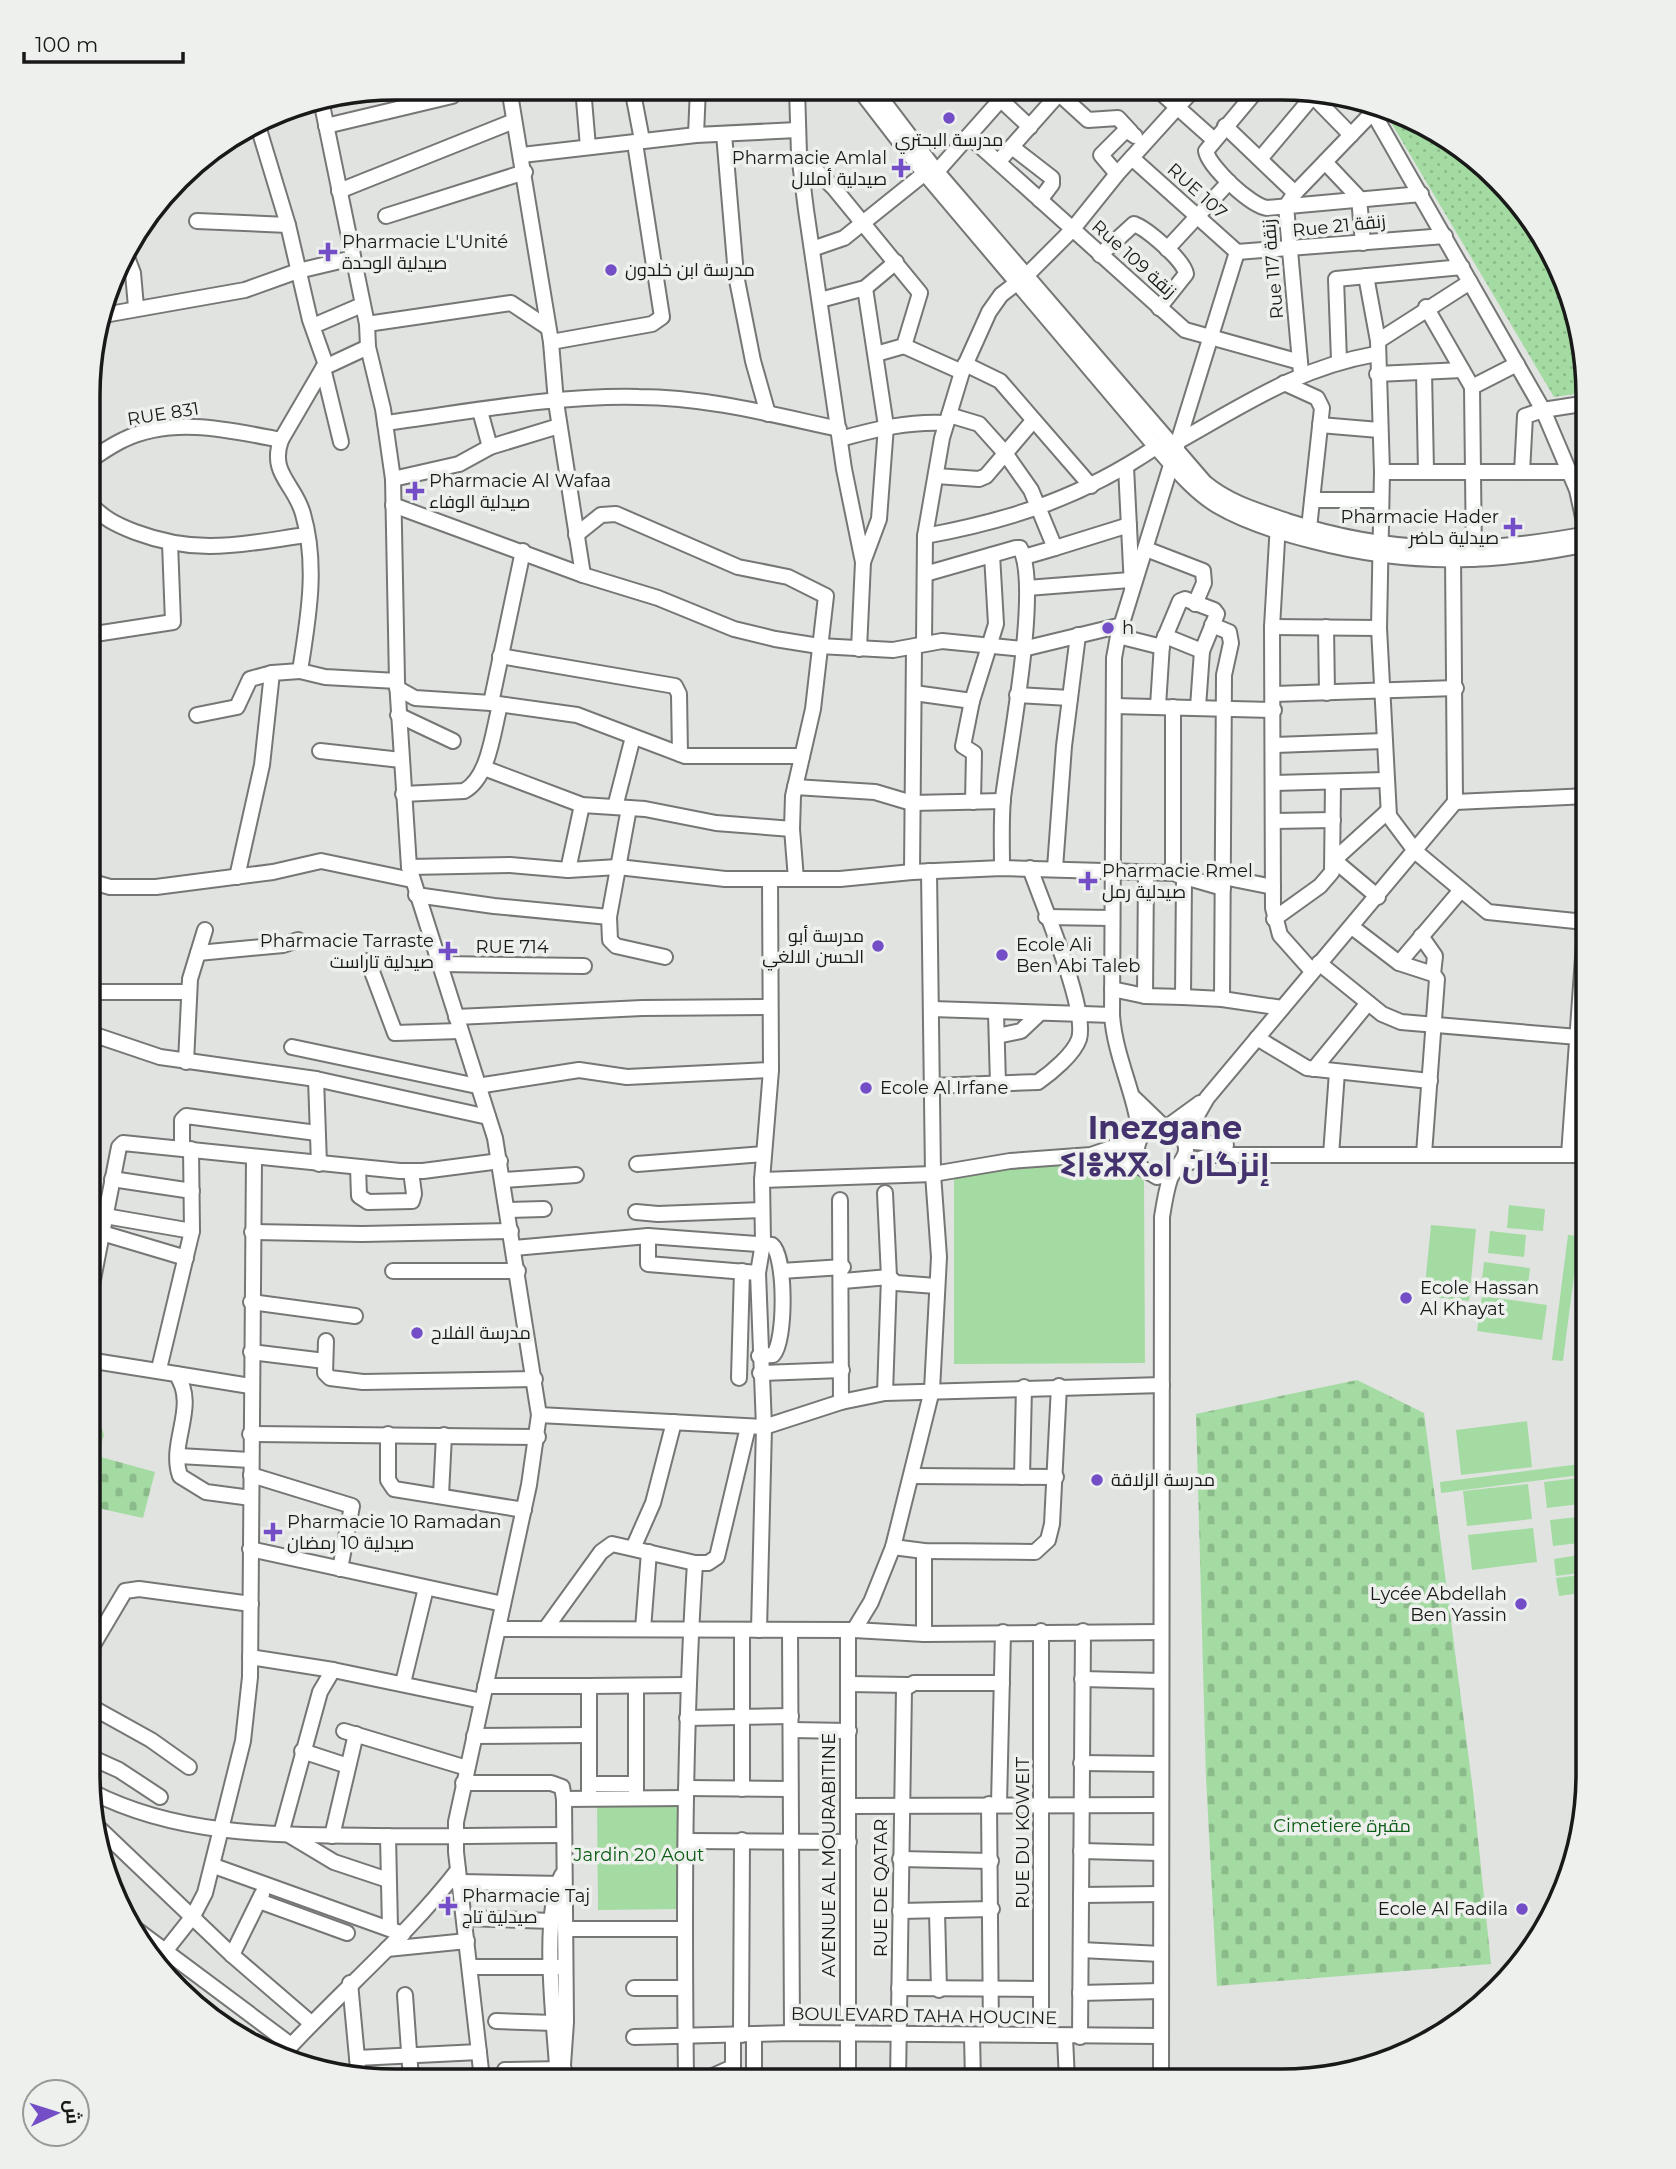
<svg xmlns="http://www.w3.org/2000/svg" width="1676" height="2169" viewBox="0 0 1676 2169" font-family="Montserrat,Cairo,'Noto Sans Tifinagh',sans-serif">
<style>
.grass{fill:url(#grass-dots)}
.cemetery{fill:url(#cemetery-stones)}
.green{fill:#a4dba2}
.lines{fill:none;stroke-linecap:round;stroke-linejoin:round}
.minor-casing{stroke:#757775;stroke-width:18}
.minor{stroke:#fff;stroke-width:14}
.poi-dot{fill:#744ec7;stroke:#edf0ed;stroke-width:2.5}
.labels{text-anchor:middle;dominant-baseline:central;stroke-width:7;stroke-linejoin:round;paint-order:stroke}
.poi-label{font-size:18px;fill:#181918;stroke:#edf0ed;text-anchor:start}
.street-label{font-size:18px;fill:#181918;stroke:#edf0ed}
.park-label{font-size:18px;fill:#0b5c14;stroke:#edf0ed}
.town-label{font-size:32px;font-weight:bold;fill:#43326e;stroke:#edf0ed}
.rim{fill:none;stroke:#181918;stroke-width:3.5}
</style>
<defs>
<pattern id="grass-dots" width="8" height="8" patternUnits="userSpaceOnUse" patternTransform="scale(1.75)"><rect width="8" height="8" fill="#a4dba2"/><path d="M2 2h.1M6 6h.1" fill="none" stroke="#8cbb8b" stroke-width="1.8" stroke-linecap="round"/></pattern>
<pattern id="cemetery-stones" width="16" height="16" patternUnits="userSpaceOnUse" patternTransform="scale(1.75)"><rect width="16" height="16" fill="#a4dba2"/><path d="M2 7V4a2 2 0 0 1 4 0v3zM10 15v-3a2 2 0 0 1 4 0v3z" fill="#8cbb8b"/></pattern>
</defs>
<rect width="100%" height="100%" fill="#e0e3e0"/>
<path class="grass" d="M1386 114 1452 140 1512 193 1557 259 1588 392 1554 397Z"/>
<g class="cemetery">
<path d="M1357 1380 1424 1413 1473 1791 1491 1964 1217 1986 1206 1777 1196 1414Z"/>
<path d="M88 1386 104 1435 97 1456 155 1472 143 1518 93 1507 88 1521Z"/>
</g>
<g class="green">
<path d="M1115 1159 1144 1181 1145 1363 954 1364V1176L1006 1162Z"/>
<path d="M1509 1205 1545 1209 1543 1231 1507 1228Z"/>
<path d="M1431 1225 1476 1229 1469 1301 1424 1296Z"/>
<path d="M1490 1231 1526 1235 1524 1257 1488 1253Z"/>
<path d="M1568 1235 1579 1236 1563 1361 1552 1360Z"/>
<path d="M1484 1262 1530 1268 1527 1294 1481 1288Z"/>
<path d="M1482 1296 1547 1305 1542 1340 1477 1331Z"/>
<path d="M1527 1421 1532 1467 1461 1475 1456 1430Z"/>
<path d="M1588 1463V1474L1441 1493 1440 1482Z"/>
<path d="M1588 1477V1503L1547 1508 1544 1482Z"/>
<path d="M1528 1484 1532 1519 1467 1526 1463 1491Z"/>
<path d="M1588 1516V1542L1553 1546 1550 1520Z"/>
<path d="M1533 1528 1537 1562 1472 1570 1468 1535Z"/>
<path d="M1586 1554 1588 1572 1556 1576 1554 1559Z"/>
<path d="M1588 1574V1592L1559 1596 1556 1578Z"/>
<path d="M680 1799 681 1909 598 1910 597 1800Z"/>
</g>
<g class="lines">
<g class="minor-casing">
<g id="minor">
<path d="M509 88 551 342 556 402 583 575"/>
<path d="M583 88 588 147"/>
<path d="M632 88 642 140"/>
<path d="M797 89 799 154 806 210 844 469 863 562 859 649"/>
<path d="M859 89 916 163 1156 447C1175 468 1194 492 1218 506 1247 523 1281 533 1313 541 1409 566 1492 564 1588 544"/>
<path d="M874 89 937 172 1205 483C1229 503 1258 511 1287 521 1392 555 1481 554 1588 534"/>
<path d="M1054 89 1088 120 1118 118 1131 132"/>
<path d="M1158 90 1213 139"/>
<path d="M1257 90 1206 151C1209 167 1251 206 1267 208L1421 194"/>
<path d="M1308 91 1351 135"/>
<path d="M321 100 367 324 368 347 383 409 393 479 397 681 409 867 495 1138 539 1415 529 1485 456 1822V1852L482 2079"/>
<path d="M1001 100 1030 127"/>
<path d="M1371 109 1543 410 1577 490 1588 540"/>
<path d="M258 126 288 225 310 320 326 365"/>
<path d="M326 126 452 96 454 88"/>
<path d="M1225 126 1295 193"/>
<path d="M724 134 736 275 753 361 768 414"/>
<path d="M696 135 698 88"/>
<path d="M969 136 1185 330 1300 362"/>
<path d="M1012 147 1052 178V184L1040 200"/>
<path d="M799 154 834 188 920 293 904 346 876 354"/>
<path d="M522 155 696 135 797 130"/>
<path d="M1132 158 1237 252"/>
<path d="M1260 159 1313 96"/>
<path d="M999 161 1063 89"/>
<path d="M1325 162 1359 198 1363 243"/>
<path d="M1117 174 1101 155 1126 130 1135 136"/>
<path d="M932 177 1010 89"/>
<path d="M339 191 514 121"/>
<path d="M386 216 525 172"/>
<path d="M197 221 288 225"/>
<path d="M812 249 844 238 925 173"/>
<path d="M1167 249 1229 182"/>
<path d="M125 252 133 273 136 307"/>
<path d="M1237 252 1445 236"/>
<path d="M1100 255 1134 224C1147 229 1184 260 1186 274L1159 308"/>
<path d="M1366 276 1378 341 1382 472 1379 628 1389 816 1416 852 1488 912 1585 922"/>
<path d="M820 300 865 288 896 262"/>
<path d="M1426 307 1472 387"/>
<path d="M104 315 245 290 298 271 353 258"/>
<path d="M367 324 511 303 547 327"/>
<path d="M313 326 362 305"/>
<path d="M1378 341 1470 282"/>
<path d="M551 342 652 324 662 317 635 143"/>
<path d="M904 346 962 372"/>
<path d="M1339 360 1336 279 1462 267"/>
<path d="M965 364 1000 381 1091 486"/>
<path d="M323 368 341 442"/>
<path d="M1424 372 1426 471"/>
<path d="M1301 373 1286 206 1295 193 1373 112"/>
<path d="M1377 374 1462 370"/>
<path d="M1284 383 1317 398 1322 408 1309 528"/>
<path d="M949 415 979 424 1005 453 1031 490 1055 548 1024 557"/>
<path d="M385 423C469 412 555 395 639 397 706 397 774 415 839 429"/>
<path d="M1320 425 1379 430"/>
<path d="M840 439C876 429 909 421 946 423"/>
<path d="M281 440C269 474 295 484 303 514 318 566 308 619 300 671L325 677 397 681"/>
<path d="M1179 441C1247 403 1298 368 1376 354"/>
<path d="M490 447 559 426"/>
<path d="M90 460C101 453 112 445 123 440 172 416 230 430 281 440L323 368 368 347"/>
<path d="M1126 467 1132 587"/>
<path d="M1382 472H1571"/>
<path d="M1522 472 1525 416 1543 410 1588 403"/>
<path d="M936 476 979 479 986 476 1032 422"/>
<path d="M393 479 459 464 490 447 480 411"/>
<path d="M1312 500H1381"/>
<path d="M90 503C102 518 117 525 135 532 199 556 242 544 306 535"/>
<path d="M393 505 583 575 658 598 734 629 775 639 819 646 893 650 942 641 1023 649 1122 625"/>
<path d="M1278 523 1272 627 1273 908 1280 935 1312 971"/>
<path d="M576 535 601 515 616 514 738 567 788 577 826 596 813 709 793 796 792 829 796 879"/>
<path d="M925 536C1012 520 1082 497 1156 447"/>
<path d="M1055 548 1129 525"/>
<path d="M1146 549 1203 571 1204 583 1195 604"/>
<path d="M1453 555 1455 802 1588 796"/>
<path d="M1474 559 1472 387 1517 364"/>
<path d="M863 562 879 519 886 426 865 288"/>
<path d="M925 574 1016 548H1020C1041 586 1009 748 1003 798 1001 821 1002 845 1002 868"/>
<path d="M1027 588 1130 580"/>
<path d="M1272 627 1379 628"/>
<path d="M1326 627 1327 693"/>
<path d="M90 631 95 634 173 622 170 543"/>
<path d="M1118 636 1162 647"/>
<path d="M1165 636 1202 651"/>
<path d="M924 643 925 536 942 438 962 372 989 312 1001 295 1027 275 1072 230 1117 174 1193 90"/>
<path d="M500 656 675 686 679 694 680 754"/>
<path d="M397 688 415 698 491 703 577 715 685 756H802"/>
<path d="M914 693 972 701"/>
<path d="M1274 694 1456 688"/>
<path d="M1017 695 1070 698"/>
<path d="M491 703 523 551"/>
<path d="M1114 706 1274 710"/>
<path d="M1158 706 1162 644 1180 601 1185 599 1214 610 1217 614 1202 651 1198 707"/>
<path d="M197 715 237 707 250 679 272 673"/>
<path d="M398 715 453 741"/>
<path d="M1275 745 1384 741"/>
<path d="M320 751 401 760"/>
<path d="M484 768 582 805 645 809 716 823 792 829"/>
<path d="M1274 783 1385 780"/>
<path d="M795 787 875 792 912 803 1003 801"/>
<path d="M403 794 464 791C489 778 493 731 500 705"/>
<path d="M973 802 974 753 963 746 972 701 996 624 992 555"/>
<path d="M615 807 633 737"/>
<path d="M629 808 609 917 610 940 616 946 665 957"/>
<path d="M1274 821 1333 820"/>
<path d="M409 867 510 865 568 870 618 867 725 879H840L912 872 1002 868 1173 873V707"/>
<path d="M1055 868 1064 746 1078 635"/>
<path d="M568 870 582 805"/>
<path d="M912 872 914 647"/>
<path d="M1178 875 1223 888"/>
<path d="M237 877 262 765 272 673 300 671"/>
<path d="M1223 877 1273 887"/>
<path d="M89 881 110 887H156L273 872 321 861 412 880"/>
<path d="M416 895 494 906 609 917"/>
<path d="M1378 897 1334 860 1388 811"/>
<path d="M1046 917 1112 918"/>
<path d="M1274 919 1320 886 1332 872 1333 782"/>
<path d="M1352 927 1399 963 1433 974 1437 979 1424 1154"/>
<path d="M1421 936 1435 956 1433 974"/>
<path d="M198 953 283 945 298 940"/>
<path d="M368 961 395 1033 460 1031"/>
<path d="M1319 963 1382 1014 1401 1022 1578 1037"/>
<path d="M1399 963 1461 890"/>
<path d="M440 964 584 966"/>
<path d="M1112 989 1145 996 1183 997 1184 877"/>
<path d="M89 992H189"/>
<path d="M1145 996 1146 872"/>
<path d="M1183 997 1222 999 1224 675 1231 643 1229 632 1212 625"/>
<path d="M1222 999 1282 1008"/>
<path d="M932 1009 1112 1015"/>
<path d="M996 1013 998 1084"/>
<path d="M456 1017 642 1008 769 1007"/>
<path d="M89 1033 160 1057 316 1079 488 1117"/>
<path d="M997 1036 1021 1031 1039 1014"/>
<path d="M1257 1038 1307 1068 1430 1081"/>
<path d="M292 1047 477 1086 579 1070 627 1077 771 1070"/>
<path d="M186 1062 190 979 205 930"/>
<path d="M1314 1069 1368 1003"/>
<path d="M316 1079 319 1164"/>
<path d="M932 1086 1038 1082C1051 1073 1074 1054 1079 1039 1088 1009 1042 903 1030 868"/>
<path d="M1134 1098 1163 1126"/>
<path d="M1167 1127 1200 1103"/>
<path d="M1140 1137C1136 1094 1115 1058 1112 1015L1114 658 1118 636 1237 252"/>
<path d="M1183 1140 1207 1098 1455 802"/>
<path d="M1184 1141 1226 1145"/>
<path d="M182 1148V1120L186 1116 317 1133"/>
<path d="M1331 1155 1337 1072"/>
<path d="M1569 1155 1588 887"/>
<path d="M1100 1156 1140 1167"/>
<path d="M637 1164 764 1154"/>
<path d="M1182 1165 1211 1155H1588"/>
<path d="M358 1167 359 1196 368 1202 412 1201 414 1194 411 1171"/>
<path d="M112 1179 192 1191"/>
<path d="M503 1180 576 1175"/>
<path d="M762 1180 933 1174 1010 1161 1091 1155 1138 1139"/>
<path d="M885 1193 889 1277 885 1393"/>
<path d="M840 1200 841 1402"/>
<path d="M508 1210 544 1209"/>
<path d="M636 1212 658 1214 762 1210"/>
<path d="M105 1216 192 1231"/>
<path d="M252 1232 362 1234 511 1231"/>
<path d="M102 1233 186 1258"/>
<path d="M648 1236V1264L758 1273"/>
<path d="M514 1248 648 1236 772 1245C786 1256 786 1342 773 1355L759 1356"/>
<path d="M393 1271H518"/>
<path d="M781 1271 843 1267"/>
<path d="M843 1281 889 1277 896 1283 936 1286"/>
<path d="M251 1302 355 1316"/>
<path d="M88 1305 119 1147 123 1143 400 1171H423L500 1161"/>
<path d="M326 1341 325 1373 330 1378 363 1382 535 1379"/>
<path d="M251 1352 325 1361"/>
<path d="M88 1360 176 1374C199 1406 168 1442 180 1476L206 1492 251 1498"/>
<path d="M159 1369 192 1231 191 1149"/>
<path d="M760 1373 842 1370"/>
<path d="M176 1374 250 1386"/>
<path d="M739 1378 742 1271"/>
<path d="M539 1415 764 1427 841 1402 885 1393 1162 1385"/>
<path d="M250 1434 538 1437"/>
<path d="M388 1434V1480L394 1489 524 1510"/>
<path d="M179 1456 250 1460"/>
<path d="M251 1475 352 1506 340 1569"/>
<path d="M912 1476 1056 1477"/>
<path d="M1022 1477 1024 1387"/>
<path d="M441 1495 444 1435"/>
<path d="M634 1546 653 1503 674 1422"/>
<path d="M893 1547 924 1551 1035 1552 1048 1540 1052 1524 1059 1386"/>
<path d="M250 1549 503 1604"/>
<path d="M695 1563H708L717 1557 748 1427"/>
<path d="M546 1628 601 1552 612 1544 695 1563C684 1735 684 1907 686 2080"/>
<path d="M498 1629 854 1630 924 1634 1161 1632"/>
<path d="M643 1629 649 1552"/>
<path d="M759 1630 764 1427 758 1273 763 1243 762 1180 771 1070 770 879"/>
<path d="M790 1630 792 2033"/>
<path d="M854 1630 871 1602 893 1547 932 1390 939 1257 933 1174 929 871"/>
<path d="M1041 1631V2035"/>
<path d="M924 1634V1551"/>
<path d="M250 1657 333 1670 482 1701"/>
<path d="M88 1666 93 1645 125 1591 139 1589 251 1604"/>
<path d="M1082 1679 1161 1681"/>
<path d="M403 1683 426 1588"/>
<path d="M849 1684 908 1685"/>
<path d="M485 1686H589"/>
<path d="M636 1686V1798"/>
<path d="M88 1705 151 1740 189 1767"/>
<path d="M687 1718 791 1716"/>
<path d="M791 1730 849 1731"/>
<path d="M344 1731 467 1768"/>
<path d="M474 1736 588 1735"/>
<path d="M302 1751 348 1766"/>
<path d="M88 1756 119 1770 160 1797"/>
<path d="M1081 1763 1161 1764"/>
<path d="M463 1783H551L562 1787 564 1799"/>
<path d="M589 1784H636"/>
<path d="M686 1788 790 1789"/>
<path d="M742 1789V1630"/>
<path d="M92 1792C180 1837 280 1835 377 1836 439 1837 501 1835 563 1835"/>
<path d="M589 1798V1686L688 1685"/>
<path d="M989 1804 991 2034"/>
<path d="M999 1804 1003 1632"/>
<path d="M849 1806 1161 1805"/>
<path d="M101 1830 232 1955 311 2023"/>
<path d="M281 1834 320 1692 333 1670"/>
<path d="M289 1835 334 1862 388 1880"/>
<path d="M332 1836 356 1734"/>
<path d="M388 1836 390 1928"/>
<path d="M687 1841 849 1842"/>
<path d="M1081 1851 1161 1853"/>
<path d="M900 1859 991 1861"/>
<path d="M214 1866 403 1934"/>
<path d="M460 1882 563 1884"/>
<path d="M1081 1895 1161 1894"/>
<path d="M259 1901 347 1933"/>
<path d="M900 1911 992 1909"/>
<path d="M937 1912 939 1990"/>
<path d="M465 1918 552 1921"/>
<path d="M129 1924 291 2045"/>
<path d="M565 1929H685"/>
<path d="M387 1949 467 1941"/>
<path d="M1081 1950 1161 1954"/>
<path d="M232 1955 262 1894"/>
<path d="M155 1964 193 1916 205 1893 243 1741 250 1677 254 1157"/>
<path d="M470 1967H560"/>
<path d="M350 1983 359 2079"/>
<path d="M634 1988H685"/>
<path d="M899 1988 1041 1989"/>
<path d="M1080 1993 1161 1991"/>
<path d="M405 1995 411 2079"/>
<path d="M496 2021 554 2023"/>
<path d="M222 2028 226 2030"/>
<path d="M754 2034V2080"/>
<path d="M741 2035 742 1840"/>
<path d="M972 2035 973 2081"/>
<path d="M634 2037 792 2033 1161 2036"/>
<path d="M1065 2037 1067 2081"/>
<path d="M1080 2037 1083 1631"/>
<path d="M285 2052C342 1990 407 1936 458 1870"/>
<path d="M357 2058 479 2052"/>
<path d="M557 2066C554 2019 541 1914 562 1875"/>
<path d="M501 2079 505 2070 564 2069"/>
<path d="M562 2079 566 2022 564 1799 686 1798"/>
<path d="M704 2080 733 2067V2035"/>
<path d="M848 2080V1630"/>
<path d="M898 2080 904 1689 914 1683H1002"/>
<path d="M1161 2081 1162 1217C1164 1204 1166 1191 1170 1179 1176 1164 1196 1154 1180 1135 1159 1110 1126 1137 1140 1167L1157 1177 1172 1174"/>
</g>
</g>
<use href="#minor" class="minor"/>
</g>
<g class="poi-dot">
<circle cx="949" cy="118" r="7"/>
<path d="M897.5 157.5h7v7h7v7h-7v7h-7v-7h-7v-7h7z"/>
<path d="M324.5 241.5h7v7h7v7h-7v7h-7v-7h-7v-7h7z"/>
<circle cx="611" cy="270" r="7"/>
<path d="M411.5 480.5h7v7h7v7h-7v7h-7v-7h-7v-7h7z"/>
<path d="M1509.5 516.5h7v7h7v7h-7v7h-7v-7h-7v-7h7z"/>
<circle cx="1108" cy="628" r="7"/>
<path d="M1084.5 870.5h7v7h7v7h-7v7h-7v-7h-7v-7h7z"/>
<circle cx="878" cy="946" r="7"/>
<path d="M444.5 940.5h7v7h7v7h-7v7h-7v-7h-7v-7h7z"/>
<circle cx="1002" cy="955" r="7"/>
<circle cx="866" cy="1088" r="7"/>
<circle cx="1406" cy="1298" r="7"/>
<circle cx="417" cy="1333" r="7"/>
<circle cx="1097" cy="1480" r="7"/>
<path d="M269.5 1521.5h7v7h7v7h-7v7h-7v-7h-7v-7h7z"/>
<circle cx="1521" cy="1604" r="7"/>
<path d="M444.5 1895.5h7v7h7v7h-7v7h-7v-7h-7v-7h7z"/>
<circle cx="1522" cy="1909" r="7"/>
</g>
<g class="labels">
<g class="poi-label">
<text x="949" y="140" text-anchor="middle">مدرسة البحتري</text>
<text x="887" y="158" text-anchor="end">Pharmacie Amlal<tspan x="887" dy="21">صيدلية أملال</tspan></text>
<text x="342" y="242">Pharmacie L'Unité<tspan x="342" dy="21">صيدلية الوحدة</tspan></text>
<text x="625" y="270">مدرسة ابن خلدون</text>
<text x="429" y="481">Pharmacie Al Wafaa<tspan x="429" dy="21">صيدلية الوفاء</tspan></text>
<text x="1499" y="517" text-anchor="end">Pharmacie Hader<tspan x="1499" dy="21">صيدلية حاضر</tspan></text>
<text x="1122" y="628">h</text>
<text x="1102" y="871">Pharmacie Rmel<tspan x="1102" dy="21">صيدلية رمل</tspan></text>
<text x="864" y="936" text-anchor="end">مدرسة أبو<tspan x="864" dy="21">الحسن الالغي</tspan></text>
<text x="434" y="941" text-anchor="end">Pharmacie Tarraste<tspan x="434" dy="21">صيدلية تاراست</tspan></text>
<text x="1016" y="945">Ecole Ali<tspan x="1016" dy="21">Ben Abi Taleb</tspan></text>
<text x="880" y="1088">Ecole Al Irfane</text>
<text x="1420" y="1288">Ecole Hassan<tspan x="1420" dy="21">Al Khayat</tspan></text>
<text x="431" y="1333">مدرسة الفلاح</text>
<text x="1111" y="1480">مدرسة الزلاقة</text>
<text x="287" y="1522">Pharmacie 10 Ramadan<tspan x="287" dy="21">صيدلية 10 رمضان</tspan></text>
<text x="1507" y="1594" text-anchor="end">Lycée Abdellah<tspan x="1507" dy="21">Ben Yassin</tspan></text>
<text x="462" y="1896">Pharmacie Taj<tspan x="462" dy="21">صيدلية تاج</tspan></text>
<text x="1508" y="1909" text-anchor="end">Ecole Al Fadila</text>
</g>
<g class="street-label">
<text transform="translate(1197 191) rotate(42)">RUE 107</text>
<text transform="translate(1339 226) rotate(-6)">Rue 21 زنقة</text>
<text transform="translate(1134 259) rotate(42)">Rue 109 زنقة</text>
<text transform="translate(1273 269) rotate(-95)">Rue 117 زنقة</text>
<text transform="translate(163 414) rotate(-9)">RUE 831</text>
<text x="512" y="947">RUE 714</text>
<text transform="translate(1023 1833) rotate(-90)">RUE DU KOWEIT</text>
<text transform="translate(829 1855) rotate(-90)">AVENUE AL MOURABITINE</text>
<text transform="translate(881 1888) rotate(-90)">RUE DE QATAR</text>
<text transform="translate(924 2016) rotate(1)">BOULEVARD TAHA HOUCINE</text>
</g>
<g class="park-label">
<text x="1342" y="1826">Cimetiere مقبرة</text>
<text x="639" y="1855">Jardin 20 Aout</text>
</g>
<g class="town-label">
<text x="1165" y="1127">Inezgane<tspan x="1165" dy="37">ⵉⵏⴻⵣⴳⴰⵏ إنزگان</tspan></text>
</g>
</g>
<path d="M0 0H1676V2169H0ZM395 100H1281A295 295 0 0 1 1576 395V1774A295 295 0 0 1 1281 2069H395A295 295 0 0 1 100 1774V395A295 295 0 0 1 395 100Z" fill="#edf0ed" fill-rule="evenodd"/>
<path class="rim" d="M395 100H1281A295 295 0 0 1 1576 395V1774A295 295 0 0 1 1281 2069H395A295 295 0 0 1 100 1774V395A295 295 0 0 1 395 100Z"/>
<g transform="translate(56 2113) rotate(86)"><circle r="33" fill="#edf0ed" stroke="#989a98" stroke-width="2"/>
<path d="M0-5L12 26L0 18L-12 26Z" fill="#744ec7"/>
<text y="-10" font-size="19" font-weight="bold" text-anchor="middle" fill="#181918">ش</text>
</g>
<path d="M24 52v10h159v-10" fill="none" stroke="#181918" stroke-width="3.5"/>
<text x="35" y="52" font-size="21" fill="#181918" stroke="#edf0ed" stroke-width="5" paint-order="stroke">100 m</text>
</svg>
